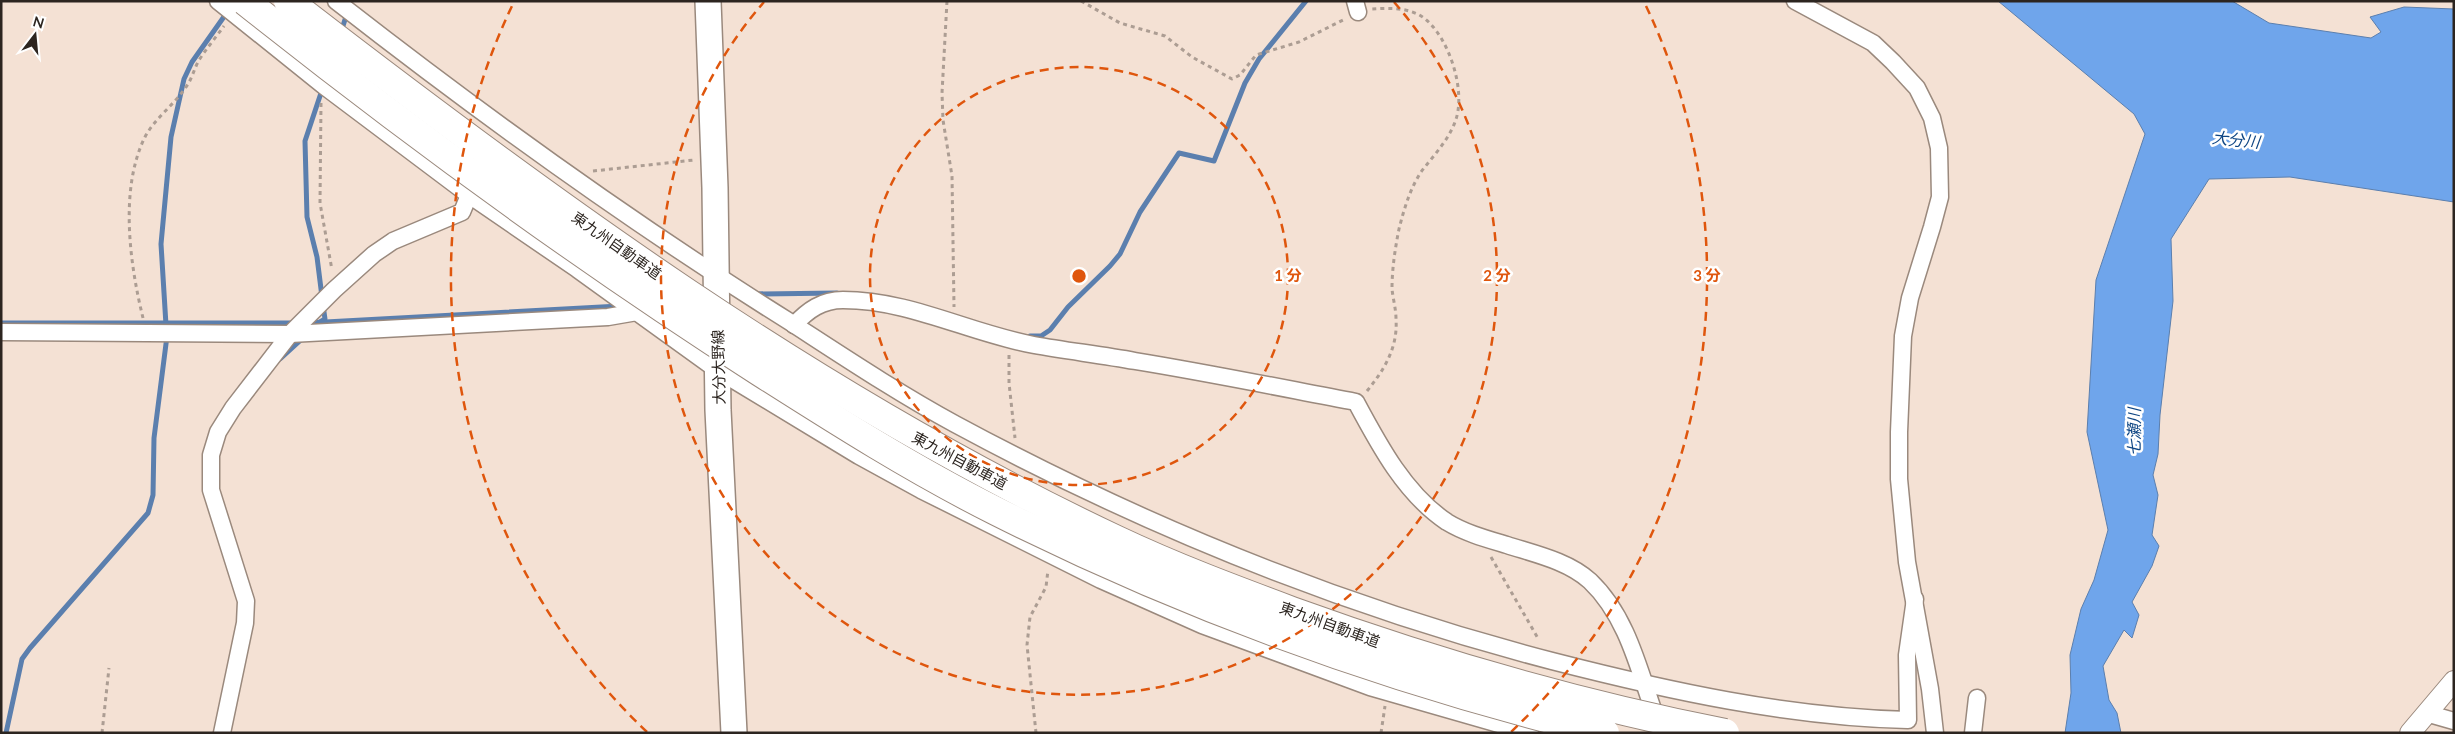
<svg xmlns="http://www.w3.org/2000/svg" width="2455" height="734" viewBox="0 0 2455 734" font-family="Lato,'Noto Sans JP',sans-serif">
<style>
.water{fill:#6fa5eb;stroke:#5b7fae}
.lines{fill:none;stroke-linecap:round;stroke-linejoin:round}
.stream{stroke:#5b7fae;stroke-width:5}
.minor-casing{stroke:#9a897d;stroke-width:19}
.tertiary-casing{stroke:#9a897d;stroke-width:22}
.primary-casing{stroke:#9a897d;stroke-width:28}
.path{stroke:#ac9d93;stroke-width:3;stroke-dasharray:4 4;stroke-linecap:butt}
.minor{stroke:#fff;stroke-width:16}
.tertiary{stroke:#fff;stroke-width:20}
.primary{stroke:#fff;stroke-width:25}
.motorway-bridge-casing{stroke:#9a897d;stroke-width:30;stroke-linecap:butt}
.motorway-bridge{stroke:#fff;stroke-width:28}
.ring{fill:none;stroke:#df560d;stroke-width:2.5;stroke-dasharray:9 6}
.labels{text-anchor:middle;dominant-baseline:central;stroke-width:5;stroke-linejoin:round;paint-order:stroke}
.street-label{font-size:15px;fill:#2c2520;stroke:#fff}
.water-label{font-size:16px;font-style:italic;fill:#0f4684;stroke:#fff}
.centre{fill:#df560d;stroke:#fff;stroke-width:2.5}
.ring-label{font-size:15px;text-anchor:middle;font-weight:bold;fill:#df560d;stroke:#fff;stroke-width:5;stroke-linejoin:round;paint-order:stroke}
</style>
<rect width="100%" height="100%" fill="#f4e1d4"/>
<path class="water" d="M1998 1H2232L2269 23 2371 38 2381 32 2370 17 2404 7 2454 9V202L2290 177 2209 179 2171 239 2173 301 2160 415 2158 454 2153 475 2158 495 2152 535 2159 546 2152 566 2132 602 2139 615 2132 638 2124 630 2103 666 2109 700 2117 713 2121 733H2065L2071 693 2070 655 2081 609 2094 580 2108 530 2087 432 2096 280 2145 134 2134 114Z"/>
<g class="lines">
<g class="stream">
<path d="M341 32 351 1"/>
<path d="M753 294 837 293"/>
<path d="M322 297 317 257 307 217 305 141 323 87"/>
<path d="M320 322 325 319 323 305"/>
<path d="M1 323H296"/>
<path d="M307 323 620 306"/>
<path d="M166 325 161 244 171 137 184 79 192 62 228 11"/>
<path d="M1030 336H1041L1050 330 1068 307 1110 266 1120 254 1140 212 1179 153 1214 161 1245 83 1259 59 1306 1"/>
<path d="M280 359 303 338"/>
<path d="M6 733 22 659 30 648 148 513 153 495 154 438 167 336"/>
</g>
<g class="minor-casing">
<g id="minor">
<path d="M218 1 324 86 469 195 577 269 717 370 859 456 921 490 1101 580 1202 625 1370 687 1530 733"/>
<path d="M336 1C482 115 633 224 790 322 844 357 898 393 955 424 1144 526 1344 607 1552 661 1669 691 1788 717 1908 720L1907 655 1915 599"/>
<path d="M1355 1 1358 12"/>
<path d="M1795 1 1873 43 1893 62 1917 88 1932 118 1939 148 1940 197 1932 227 1910 298 1903 336 1899 432V479L1907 562 1930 689 1935 733"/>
<path d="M794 325C808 310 822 300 843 300 910 300 969 333 1034 345 1068 351 1102 355 1135 361 1209 373 1282 388 1356 402 1379 445 1405 494 1447 522 1465 533 1487 539 1507 545 1535 554 1568 561 1590 581 1629 618 1640 675 1658 724"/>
<path d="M1 332 290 334 608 317 637 312"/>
<path d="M2426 713 2454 721"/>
<path d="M222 733 245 623 246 601 211 490V455L218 432 233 408 290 334 334 290 374 254 393 241 462 212 469 195"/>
<path d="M1973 733 1977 698"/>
</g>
</g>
<g class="tertiary-casing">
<path id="tertiary" d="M2410 733 2454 681"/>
</g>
<g class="primary-casing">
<path id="primary" d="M708 1 715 188 718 410 734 733"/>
</g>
<g class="path">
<path d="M947 1 942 93 943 120 952 176 954 307"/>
<path d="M1081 1 1120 23 1165 36 1192 57 1232 79 1240 75 1256 55 1299 42 1345 19"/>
<path d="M321 103 320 203 332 270"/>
<path d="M593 171 694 160"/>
<path d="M143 318C130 265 119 189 145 137 155 118 174 105 186 87 192 79 194 69 199 60 207 48 216 37 224 26"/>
<path d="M1009 355V383L1015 438"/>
<path d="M1367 391C1384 370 1398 348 1396 319 1396 309 1393 299 1392 289 1392 269 1395 249 1399 229 1404 209 1410 189 1421 172 1433 156 1448 141 1455 122 1467 92 1449 37 1424 18 1409 7 1389 8 1372 9"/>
<path d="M1491 557 1539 640"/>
<path d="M102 733 109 668"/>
<path d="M1036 733 1027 645 1030 617 1046 587 1048 570"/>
<path d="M1381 733 1385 706"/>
</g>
<use href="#minor" class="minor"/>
<use href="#tertiary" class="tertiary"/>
<use href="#primary" class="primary"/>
<g class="motorway-bridge-casing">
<g id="motorway-bridge">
<path d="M245 1C411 133 582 258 760 372 837 421 914 470 996 511 1189 608 1394 682 1605 733"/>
<path d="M288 1C549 203 817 399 1117 540 1174 567 1233 589 1292 611 1433 662 1578 704 1725 733"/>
</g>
</g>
<use href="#motorway-bridge" class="motorway-bridge"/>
</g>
<g class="ring">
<circle cx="1079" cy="276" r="209"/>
<path d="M1394 2A418 418 0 1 1 764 2"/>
<path d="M647 732A628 628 0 0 1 512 6M1646 6A628 628 0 0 1 1511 732"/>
</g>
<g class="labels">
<g class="street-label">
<text transform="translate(617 245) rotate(35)">東九州自動車道</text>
<text transform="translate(718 367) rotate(-91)">大分大野線</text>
<text transform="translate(960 460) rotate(28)">東九州自動車道</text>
<text transform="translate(1330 624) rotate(20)">東九州自動車道</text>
</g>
<g class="water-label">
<text transform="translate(2236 139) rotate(6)">大分川</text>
<text transform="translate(2133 432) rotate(-90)">七瀬川</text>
</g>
</g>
<circle cx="1079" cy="276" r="8" class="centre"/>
<g class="ring-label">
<text x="1288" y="281">1 分</text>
<text x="1497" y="281">2 分</text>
<text x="1707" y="281">3 分</text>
</g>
<rect width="2455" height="734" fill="none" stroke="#2c2520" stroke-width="5"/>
<g transform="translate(35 35) rotate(16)" stroke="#ffffff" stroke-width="4" paint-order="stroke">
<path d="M0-4L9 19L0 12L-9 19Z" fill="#2c2520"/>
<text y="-8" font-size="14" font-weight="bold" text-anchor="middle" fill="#2c2520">N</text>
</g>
</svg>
